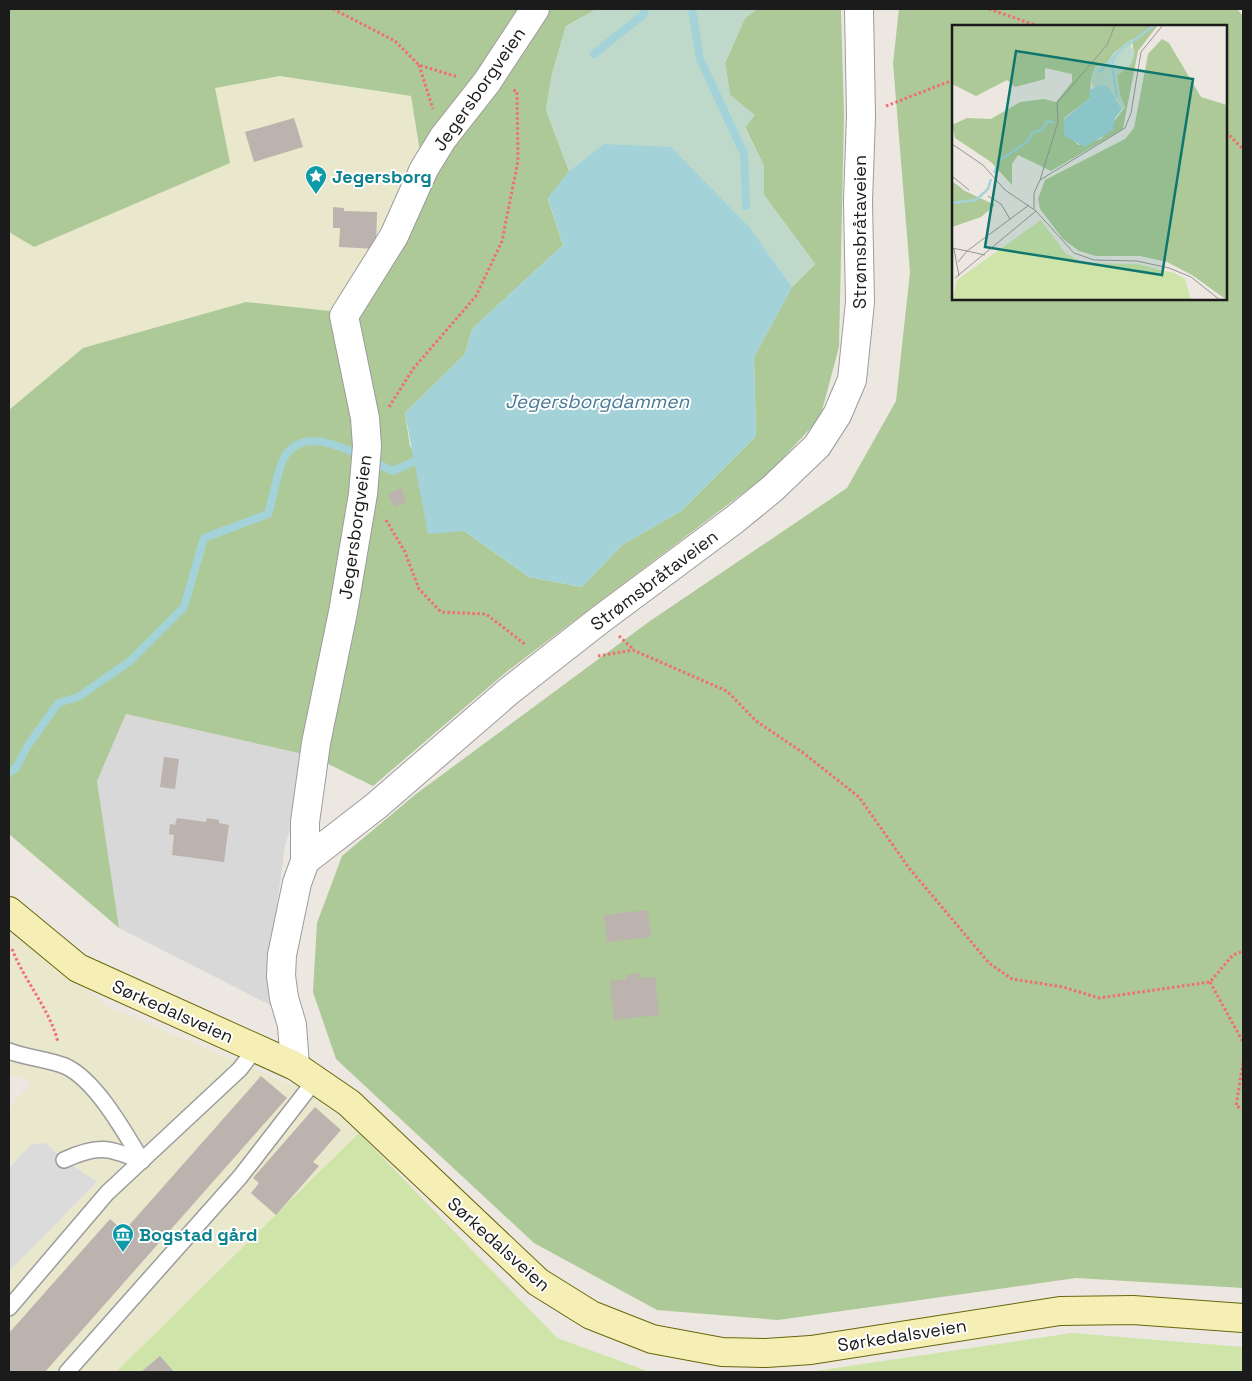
<svg xmlns="http://www.w3.org/2000/svg" width="1252" height="1381" viewBox="0 0 1252 1381" font-family="'Space Grotesk',sans-serif">
<style>
.residential{fill:#d9d8d8}
.farmland{fill:#eae8cc}
.grass{fill:#cee4a8}
.forest{fill:#adc997;fill-rule:evenodd}
.wetland{fill:#bed9c9}
.parking{fill:#dbdbdb}
.water{fill:#a3d3d8}
.lines{fill:none;stroke-linecap:round;stroke-linejoin:round}
.stream{stroke:#a3d3d8;stroke-width:8}
.building{fill:#bcb2ae}
.lane-casing{stroke:#9c9c9c;stroke-width:18}
.street-casing{stroke:#9c9c9c;stroke-width:30}
.secondary-casing{stroke:#69660a;stroke-width:30}
.path{stroke:#f16d71;stroke-width:3;stroke-dasharray:2.5 2.5;stroke-linecap:butt}
.lane{stroke:#fff;stroke-width:15}
.street{stroke:#fff;stroke-width:28}
.secondary{stroke:#f5efb6;stroke-width:28}
.labels{text-anchor:middle;dominant-baseline:central;stroke-width:4;stroke-linejoin:round;paint-order:stroke}
.street-label{font-size:18px;fill:#1b1b1b;stroke:#fff}
.culture-label{font-size:18px;font-weight:bold;fill:#0d838f;stroke:#fff;text-anchor:start}
.water-label{font-size:19px;font-style:italic;fill:#487995;stroke:#fff}
.inset-river{fill:none;stroke:#a3d3d8;stroke-width:2.5}
.inset-road{fill:none;stroke:#989592;stroke-width:1}
.view{fill:#0f766e;fill-opacity:0.15;stroke:#0f766e;stroke-width:2.5}
.inset-edge{fill:none;stroke:#1b1b1b;stroke-width:2.5}
</style>
<rect width="100%" height="100%" fill="#ece7e1"/>
<path class="residential" d="M126 714 312 756 285 846 268 970 270 1005 119 928 97 781Z"/>
<g class="farmland">
<path d="M280 76 411 96 420 152 391 228 348 291 330 311 246 302 83 348 9 410V232L34 247 215 88Z"/>
<path d="M9 927 107 1006 315 1095 359 1133 116 1372H9V1108L32 1082 9 1074Z"/>
</g>
<g class="grass">
<path d="M359 1133 557 1338 650 1372H116Z"/>
<path d="M1072 1333 1243 1347V1372H809Z"/>
</g>
<g class="forest">
<path d="M9 9H597L566 26 552 74 546 110 569 171 548 199 563 245 472 329 465 354 405 413 410 446 464 531 529 577 582 587 622 545 681 511 756 436 754 357 792 287 815 264 764 195V166L745 127 754 115 730 95 725 63 745 18 757 9H841L844 117 839 347 820 418 767 475 505 673 373 786 312 756 126 714 97 781 119 928 9 834V410L83 348 246 302 330 311 350 341 360 308 420 152 411 96 280 76 215 88 230 163 34 247 9 232Z"/>
<path d="M899 9H1237L1243 16V1288L1076 1278 778 1320 657 1310 534 1243 336 1059 313 992 317 923 342 856 416 794 650 621 847 488 896 401 910 272 893 63ZM953 26H1226V299H953Z"/>
</g>
<path class="wetland" d="M597 9H757L745 18 725 63 730 95 755 115 745 128 764 166V195L815 264 792 287 751 229 604 144 569 171 546 110 552 74 566 26Z"/>
<path class="parking" d="M46 1143 64 1160 97 1182 9 1271V1168L32 1144Z"/>
<path class="water" d="M604 144 671 147 751 229 792 287 754 357 756 436 681 511 622 545 582 587 529 577 464 531 428 534 405 413 465 354 472 329 563 245 548 198 569 171Z"/>
<g class="lines">
<g class="stream">
<path d="M692 9 700 59 744 154 746 206"/>
<path d="M594 54 643 15 645 9"/>
<path d="M371 461 393 471 413 462"/>
<path d="M9 773 16 768 27 747 58 703 78 697 129 662 184 607 204 538 268 514C273 499 277 471 284 458 300 428 339 445 361 456"/>
</g>
</g>
<g class="building">
<path d="M294 118 303 147 254 162 245 132Z"/>
<path d="M333 207 344 208V211L377 212 376 249 339 247 340 228H333Z"/>
<path d="M401 488 406 502 394 507 388 494Z"/>
<path d="M164 757 179 759 175 789 160 787Z"/>
<path d="M177 818 206 822 207 818 219 820V823L229 825 224 862 172 855 174 835 169 834 170 824 175 825Z"/>
<path d="M648 910 651 937 607 942 604 915Z"/>
<path d="M639 973V978L655 977 659 1015 614 1020 610 981 626 979V975Z"/>
<path d="M261 1076 287 1098 45 1372H9V1333L110 1219 124 1231Z"/>
<path d="M315 1107 341 1130 313 1162 319 1166 276 1215 251 1193 259 1183 253 1178Z"/>
<path d="M160 1356 174 1372H141Z"/>
</g>
<g class="lines">
<g class="lane-casing">
<g id="lane">
<path d="M9 1051C27 1058 47 1059 65 1066 96 1080 125 1133 142 1161"/>
<path d="M64 1160C99 1144 108 1148 142 1161"/>
<path d="M9 1308 107 1193 240 1069 256 1048"/>
<path d="M67 1372 240 1177 316 1079"/>
</g>
</g>
<g class="street-casing">
<g id="street">
<path d="M305 861V822L316 743 343 612 363 494 367 446 365 418 344 316 394 236 424 169 443 138 487 82 535 9"/>
<path d="M295 1066 292 1025 284 998 281 976 282 955 297 883 305 861 376 806 509 691 601 619 734 520 772 489 817 446 837 415 852 380 860 302 858 201 861 116 859 9"/>
</g>
</g>
<g class="secondary-casing">
<path id="secondary" d="M9 911 78 968 295 1066 349 1103 538 1282 591 1315 652 1339 722 1352 766 1353 811 1350 1060 1311 1133 1310 1243 1318"/>
</g>
<g class="path">
<path d="M333 9 395 41 419 65 458 77"/>
<path d="M989 9 1038 26"/>
<path d="M419 65 433 109"/>
<path d="M886 106 953 80"/>
<path d="M1226 132 1243 149"/>
<path d="M389 407 413 369 476 296 502 241 518 161 517 91 512 90"/>
<path d="M386 520 405 552 419 589 441 612 486 614 526 645"/>
<path d="M619 636 633 649"/>
<path d="M598 656 633 650 727 691 756 721 802 752 859 797 909 868 989 963 1012 979 1063 987 1099 998 1210 982 1233 955 1243 951"/>
<path d="M12 949C25 982 49 1008 58 1042"/>
<path d="M1210 982 1243 1042"/>
<path d="M1243 1063 1236 1106 1243 1109"/>
</g>
<use href="#lane" class="lane"/>
<use href="#street" class="street"/>
<use href="#secondary" class="secondary"/>
</g>
<defs>
<g id="sight-pin" transform="scale(1.125)"><path d="M0 17L-7.5 6A9.5 9.5 0 1 1 7.5 6Z" fill="#0f9aa8" stroke="#fff"/><path d="M0-6L1.8-2.2L6-1.7L2.9 1.2L3.7 5.4L0 3.3L-3.7 5.4L-2.9 1.2L-6-1.7L-1.8-2.2Z" fill="#fff"/></g>
<g id="museum-pin" transform="scale(1.125)"><path d="M0 17L-7.5 6A9.5 9.5 0 1 1 7.5 6Z" fill="#0f9aa8" stroke="#fff"/><path d="M0-6L6-3V-2H-6V-3ZM-5-1h2V3h-2ZM-1-1h2V3h-2ZM3-1h2V3H3ZM-6 4H6V6H-6Z" fill="#fff"/></g>
</defs>
<g fill-rule="evenodd">
<use href="#sight-pin" x="316" y="176"/>
<use href="#museum-pin" x="123" y="1234"/>
</g>
<g class="labels">
<g class="street-label">
<text transform="translate(479 89) rotate(-55)">Jegersborgveien</text>
<text transform="translate(859 232) rotate(-90)">Strømsbråtaveien</text>
<text transform="translate(355 527) rotate(-82)">Jegersborgveien</text>
<text transform="translate(654 580) rotate(-37)">Strømsbråtaveien</text>
<text transform="translate(173 1011) rotate(24)">Sørkedalsveien</text>
<text transform="translate(499 1244) rotate(42)">Sørkedalsveien</text>
<text transform="translate(902 1335) rotate(-9)">Sørkedalsveien</text>
</g>
<g class="culture-label">
<text x="332" y="176">Jegersborg</text>
<text x="139" y="1234">Bogstad gård</text>
</g>
<g class="water-label">
<text x="597" y="401">Jegersborgdammen</text>
</g>
</g>
<g transform="translate(952 25)">
<rect width="275" height="275" fill="#ece7e1"/>
<path d="M89 195 113 228 131 238 186 239 222 248 233 254 239 275H1L5 255Z" fill="#cee4a8"/>
<path d="M0 0H206L186 26 171 104 99 146 66 130 60 139V160L39 137 3 113 0 100 15 93 39 94 68 77 92 74 104 77 120 57V49L93 43V54L63 62 55 55 24 71 0 59ZM180 14 182 30 165 51 168 71 173 82 149 114 126 120 118 112 112 93 138 73 139 54 143 42 155 38 162 28ZM210 14 217 18 249 72 275 80V275L240 250 215 237 188 231H144L127 226 111 214 88 184 86 174 93 155 173 114 182 103 196 29ZM0 156 13 166 43 180 29 192 0 202Z" fill="#adc997" fill-rule="evenodd"/>
<path d="M180 14 179 22 183 27 179 40 165 51 168 71 173 82 170 84 165 75 146 60 141 63 139 54 143 42 155 38 162 28Z" fill="#bed9c9"/>
<path d="M146 60 156 62 170 84 163 93 161 105 133 122 112 111V94L138 73 137 66Z" fill="#a3d3d8"/>
<path class="inset-river" d="M163 31 160 40 165 72M147 47 171 23 203 0M42 148 47 136 76 116 81 107 90 105 96 96 103 98M0 178 24 175 36 164 39 154"/>
<path class="inset-road" d="M0 119 31 140 53 165 84 186 122 228 142 235 185 236 217 243 239 252 268 275M0 151 17 165M88 155 106 97 105 78 155 20 163 0M36 171 49 179 58 194M82 184V168L88 155 173 103 179 88 189 27 211 0M0 223 15 226 77 180M2 224 7 251M6 237 15 226 33 230M3 253 84 186"/>
<path class="view" d="M64 26 241 54 210 250 33 222Z"/>
<rect width="275" height="275" class="inset-edge"/>
</g>
<rect width="1252" height="1381" fill="none" stroke="#1b1b1b" stroke-width="20"/>
</svg>
